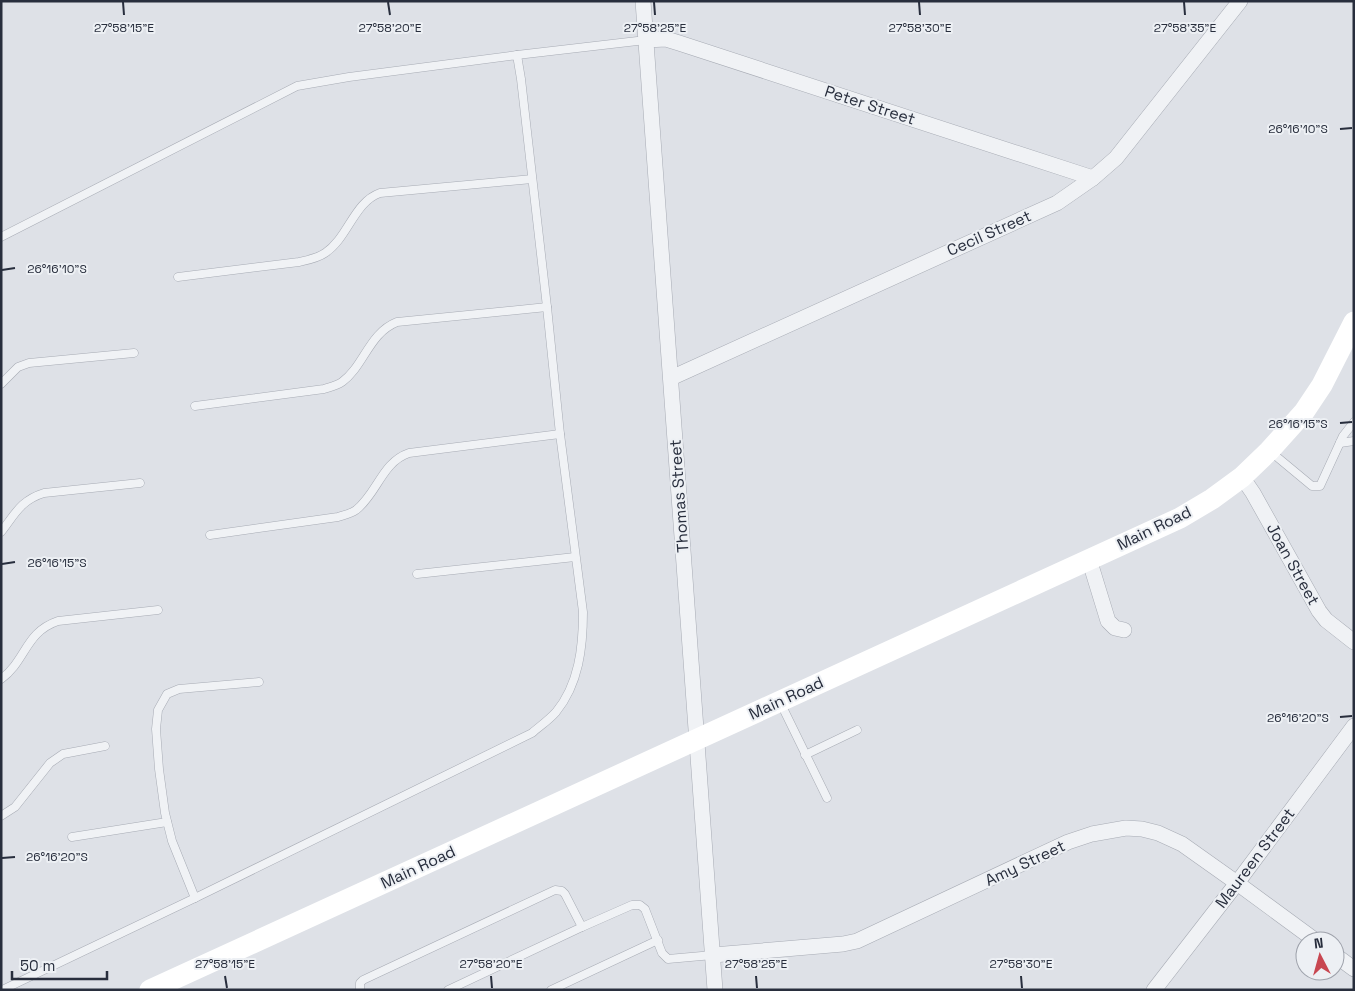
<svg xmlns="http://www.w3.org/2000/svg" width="1355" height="991" viewBox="0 0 1355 991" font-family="'Space Grotesk',sans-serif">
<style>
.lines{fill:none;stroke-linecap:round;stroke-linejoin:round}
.service-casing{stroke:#a7abb4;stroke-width:9}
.minor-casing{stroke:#a7abb4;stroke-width:16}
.service{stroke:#f0f2f5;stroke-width:8}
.minor{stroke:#f0f2f5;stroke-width:15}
.secondary{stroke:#fff;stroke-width:21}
.ticks{fill:none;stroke:#282e3d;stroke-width:2}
.labels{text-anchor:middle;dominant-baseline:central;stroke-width:4;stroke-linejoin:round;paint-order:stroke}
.street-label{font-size:16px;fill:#282e3d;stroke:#edf0f4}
.ticks-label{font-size:12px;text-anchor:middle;fill:#282e3d;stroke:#edf0f4;stroke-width:4;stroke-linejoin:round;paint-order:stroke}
</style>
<rect width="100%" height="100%" fill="#dee1e7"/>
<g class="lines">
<g class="service-casing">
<g id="service">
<path d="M517 55 646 40"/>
<path d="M1 237 297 86 349 77 517 55 521 79 547 307 560 434 583 612C583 647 579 684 556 712 549 720 540 726 532 733L195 898 2 990"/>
<path d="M178 277 299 262C308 260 318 258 325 253 348 238 354 202 380 193L532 179"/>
<path d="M1 384 18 367 29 363 134 353"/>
<path d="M195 406 324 389C330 387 336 386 342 382 364 366 369 333 397 322L547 307"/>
<path d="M1340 443 1354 441"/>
<path d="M1271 452 1312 486H1320L1343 436 1354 422"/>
<path d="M1 532C15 514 21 500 44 493L140 483"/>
<path d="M210 535 338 517C344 515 350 514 356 510 377 494 382 462 409 453L560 434"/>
<path d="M417 574 575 557"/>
<path d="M1 679C26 661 25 632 58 621L158 610"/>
<path d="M780 702 827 798"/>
<path d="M805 755 857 730"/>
<path d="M1 816 15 807 50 763 63 754 105 746"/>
<path d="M72 837 167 822"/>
<path d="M195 898 172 841 165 813 159 769 156 729 158 710 167 694 179 689 259 682"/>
<path d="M360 990V983L363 980 555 890 562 891 565 894 582 927 632 905H640L645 909 662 953 668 959 713 955"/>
<path d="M448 990 582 927"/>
<path d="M551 990 658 940"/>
</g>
</g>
<g class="minor-casing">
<g id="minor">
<path d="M643 1 715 990"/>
<path d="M646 40 666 39 679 43 1093 178"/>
<path d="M671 378 1057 203 1093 178 1116 158 1240 1"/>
<path d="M1242 477 1253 493 1319 611 1326 620 1354 642"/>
<path d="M1089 559 1108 621 1115 628 1124 630"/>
<path d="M713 955 843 944 857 941 1068 842 1092 834 1126 828 1142 829 1158 833 1182 844 1237 883 1316 941"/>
<path d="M1335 955 1354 969"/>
<path d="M1154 990 1237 883 1354 726"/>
</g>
</g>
<use href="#service" class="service"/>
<use href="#minor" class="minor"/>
<path class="secondary" d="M150 990 1180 518 1212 499 1242 477 1269 451 1304 412 1322 385 1354 322"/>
</g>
<path class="ticks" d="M123 2 124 15M388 2 390 15M654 2 655 15M919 2 920 15M1184 2 1185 15M1340 129 1352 128M2 270 15 268M1340 423 1352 422M2 564 15 562M1340 717 1352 716M2 858 15 857M225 976 227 988M491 976 492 988M756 976 757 988M1021 976 1022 988"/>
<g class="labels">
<g class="street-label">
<text transform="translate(870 105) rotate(18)">Peter Street</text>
<text transform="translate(989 233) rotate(-24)">Cecil Street</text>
<text transform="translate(679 496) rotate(-94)">Thomas Street</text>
<text transform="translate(1154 528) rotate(-26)">Main Road</text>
<text transform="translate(1293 564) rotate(61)">Joan Street</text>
<text transform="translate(786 698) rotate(-25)">Main Road</text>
<text transform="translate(1255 858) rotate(-53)">Maureen Street</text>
<text transform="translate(1025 863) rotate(-25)">Amy Street</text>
<text transform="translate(418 867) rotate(-25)">Main Road</text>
</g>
</g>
<g class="ticks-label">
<text x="124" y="32">27°58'15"E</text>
<text x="390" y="32">27°58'20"E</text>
<text x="655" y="32">27°58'25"E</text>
<text x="920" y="32">27°58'30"E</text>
<text x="1185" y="32">27°58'35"E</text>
<text x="1298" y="133">26°16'10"S</text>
<text x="57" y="273">26°16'10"S</text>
<text x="1298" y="428">26°16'15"S</text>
<text x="57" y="567">26°16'15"S</text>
<text x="1298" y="722">26°16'20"S</text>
<text x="57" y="861">26°16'20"S</text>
<text x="225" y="968">27°58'15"E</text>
<text x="491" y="968">27°58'20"E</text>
<text x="756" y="968">27°58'25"E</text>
<text x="1021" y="968">27°58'30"E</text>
</g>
<rect width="1355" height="991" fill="none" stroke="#282e3d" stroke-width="5"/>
<g transform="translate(1320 956) rotate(354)"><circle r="24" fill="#edf0f4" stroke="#9ea2ab"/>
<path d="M0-4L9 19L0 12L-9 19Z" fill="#c84751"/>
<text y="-8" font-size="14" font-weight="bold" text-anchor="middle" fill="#282e3d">N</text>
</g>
<path d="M12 971v8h95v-8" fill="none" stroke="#282e3d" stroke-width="2.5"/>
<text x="20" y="971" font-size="15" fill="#282e3d" stroke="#edf0f4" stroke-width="4" paint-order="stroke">50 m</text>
</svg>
